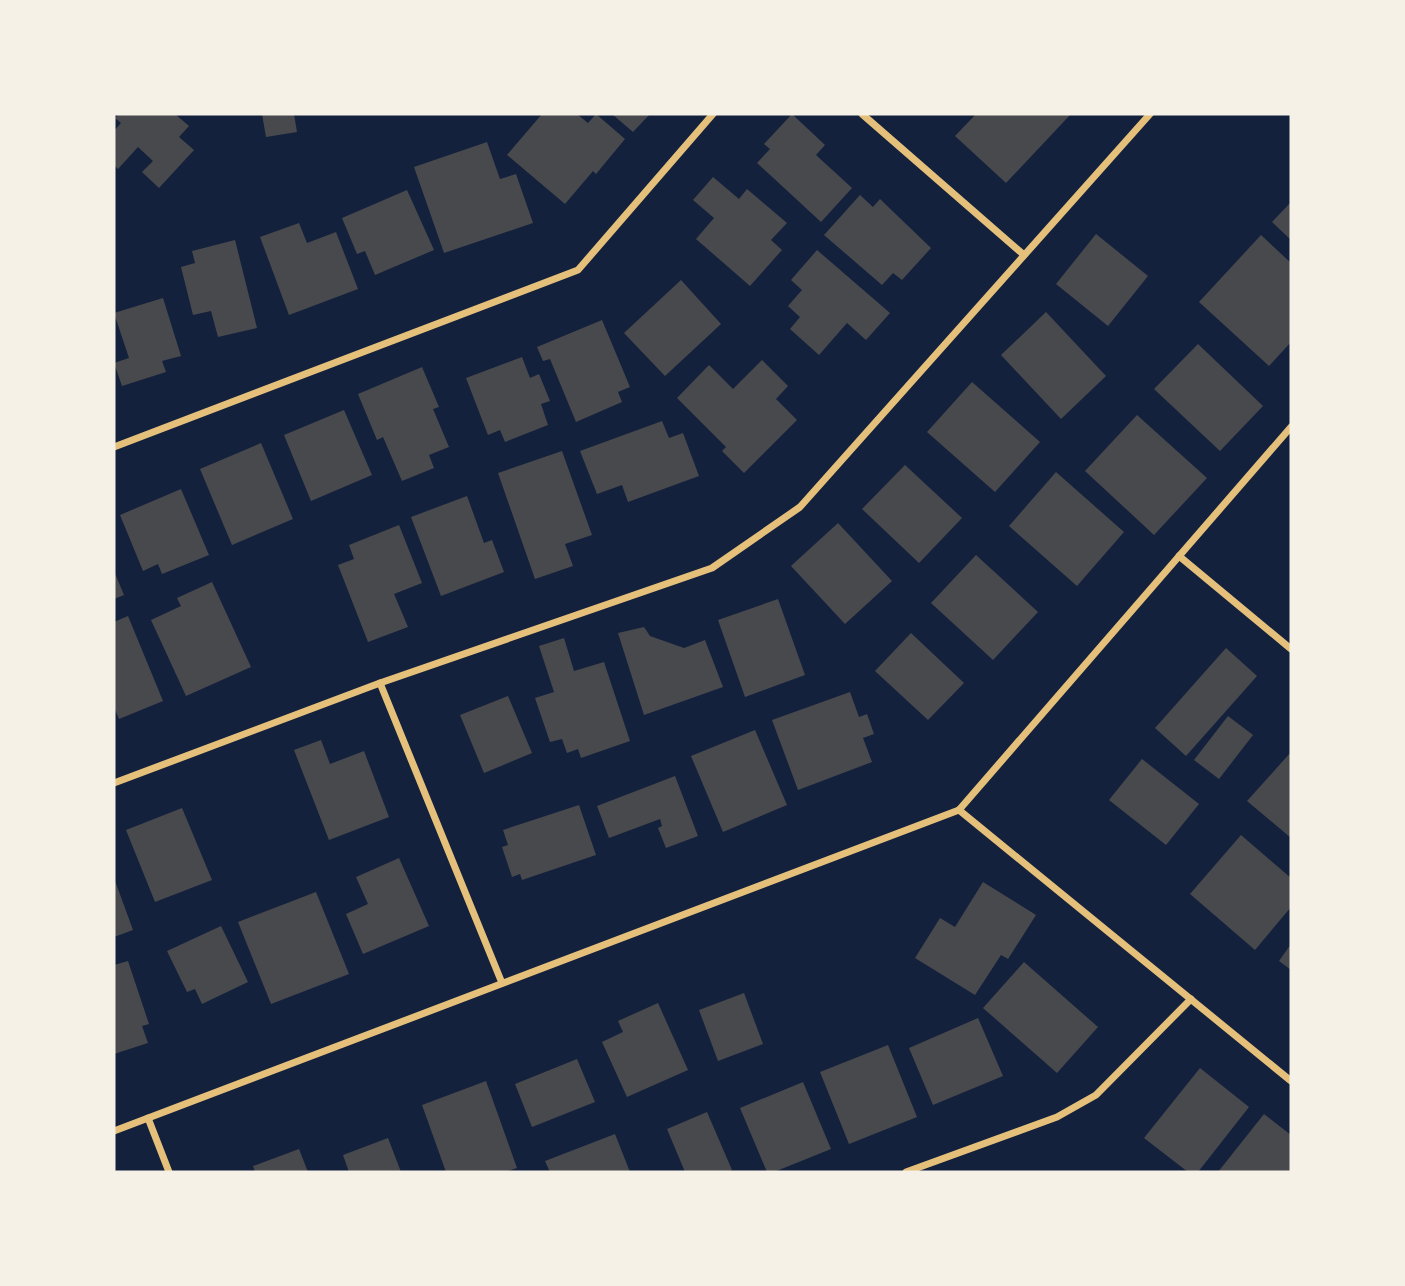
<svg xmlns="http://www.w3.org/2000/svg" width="1405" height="1286" viewBox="0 0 1405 1286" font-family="Ubuntu,sans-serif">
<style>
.building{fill:#48494c}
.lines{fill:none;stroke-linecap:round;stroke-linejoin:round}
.minor{stroke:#e5c07b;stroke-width:7}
</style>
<rect width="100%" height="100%" fill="#14213d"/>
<g class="building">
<path d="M119 114H175L189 126 179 137 194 150 159 188 142 172 153 161 138 147 118 169 114 165V131L121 123 115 118Z"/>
<path d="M262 114H294L297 132 266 137Z"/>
<path d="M542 114H577L588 123 596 114 625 139 596 174 593 171 565 204 507 155Z"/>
<path d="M612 114H650L633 132Z"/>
<path d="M792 114 825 145 816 155 852 188 821 222 757 163 770 149 764 144Z"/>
<path d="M976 114H1071L1006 183 955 136Z"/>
<path d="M487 142 500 179 516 174 533 223 444 253 414 167Z"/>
<path d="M713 177 739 199 747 189 787 223 771 240 782 250 750 286 696 239 714 218 693 200Z"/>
<path d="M407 190 434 250 375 275 365 251 357 254 342 218Z"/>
<path d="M860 195 873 207 880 199 931 248 902 280 893 273 882 285 824 235Z"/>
<path d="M1291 202V240L1272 222Z"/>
<path d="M299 223 307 243 336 232 358 289 289 315 260 237Z"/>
<path d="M1096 234 1148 276 1108 326 1056 284Z"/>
<path d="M1261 235 1291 263V342L1269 366 1199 302Z"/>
<path d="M235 240 257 328 218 337 211 311 193 315 181 267 195 263 192 251Z"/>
<path d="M817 250 890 313 866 340 847 323 819 355 790 329 800 317 788 306 802 290 791 280Z"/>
<path d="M681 280 721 324 665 376 624 333Z"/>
<path d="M163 298 181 356 162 361 166 372 122 386 114 363 129 358 114 313Z"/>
<path d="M1046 312 1106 376 1061 419 1001 355Z"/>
<path d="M602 320 630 387 618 392 622 402 576 422 550 359 543 361 537 347Z"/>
<path d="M1198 344 1263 406 1220 451 1154 389Z"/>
<path d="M522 357 530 378 539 374 550 401 541 404 548 425 505 442 500 430 488 435 466 378Z"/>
<path d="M762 360 788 386 776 399 797 420 744 473 722 451 726 447 677 398 709 365 733 389Z"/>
<path d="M422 367 439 407 433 409 449 447 429 455 434 468 402 481 383 437 377 440 358 394Z"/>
<path d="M972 382 1040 442 995 492 927 432Z"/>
<path d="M344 410 372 475 311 501 284 435Z"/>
<path d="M1137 415 1207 478 1154 535 1085 471Z"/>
<path d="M662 421 669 438 683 433 699 476 628 502 622 485 597 494 580 451Z"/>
<path d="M261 443 293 519 232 545 200 469Z"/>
<path d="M562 451 592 535 565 544 573 566 535 579 498 473Z"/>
<path d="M905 465 962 518 919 563 862 509Z"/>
<path d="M1056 472 1124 532 1077 586 1009 526Z"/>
<path d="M181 489 209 555 162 574 158 564 143 571 120 515Z"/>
<path d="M467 496 484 543 492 540 504 572 441 596 411 517Z"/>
<path d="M838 523 892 581 845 624 791 566Z"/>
<path d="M399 525 422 583 394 594 408 627 368 642 338 565 354 559 349 545Z"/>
<path d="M976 555 1038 612 993 660 931 603Z"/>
<path d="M114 571 124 595 114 599Z"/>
<path d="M212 582 251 667 186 696 151 620 181 606 177 598Z"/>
<path d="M778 599 805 675 745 697 718 620Z"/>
<path d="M128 616 163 701 119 719 114 707V622Z"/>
<path d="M644 627 650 636 684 648 705 640 723 687 644 715 618 633Z"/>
<path d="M911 633 964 683 928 720 875 671Z"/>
<path d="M564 638 574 671 604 662 630 741 581 758 578 749 567 753 562 739 550 742 535 698 554 692 539 646Z"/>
<path d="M1226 648 1257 676 1186 756 1155 728Z"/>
<path d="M850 692 859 717 867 714 874 734 863 738 872 762 798 790 772 720Z"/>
<path d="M508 696 532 753 484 773 460 715Z"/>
<path d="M1228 716 1253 735 1219 779 1194 760Z"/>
<path d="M755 730 787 805 723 832 691 756Z"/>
<path d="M321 740 330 764 364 751 389 817 329 840 294 750Z"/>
<path d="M1291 752V838L1247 801Z"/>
<path d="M1142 759 1199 804 1166 845 1109 800Z"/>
<path d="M675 776 698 836 666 848 658 828 662 826 660 819 609 838 597 806Z"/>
<path d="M579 805 596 855 522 880 520 874 512 877 502 847 508 845 503 830Z"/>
<path d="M182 808 212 880 155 902 126 830Z"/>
<path d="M1241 835 1291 878V907L1255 950 1190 894Z"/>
<path d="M399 858 429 926 363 954 346 914 368 904 356 877Z"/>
<path d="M114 878 133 930 114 937Z"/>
<path d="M983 882 1036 915 1008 959 1001 955 975 995 915 958 940 918 955 927Z"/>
<path d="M316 892 349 974 271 1004 238 922Z"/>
<path d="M221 926 248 982 202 1004 195 989 187 992 167 951Z"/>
<path d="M1291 944V970L1279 961Z"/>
<path d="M128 961 149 1024 142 1026 148 1043 114 1054V965Z"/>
<path d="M1024 962 1098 1027 1057 1073 983 1008Z"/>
<path d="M744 993 763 1044 718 1061 699 1010Z"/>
<path d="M658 1003 688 1070 627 1097 602 1042 623 1032 618 1021Z"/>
<path d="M978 1018 1003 1076 933 1105 909 1048Z"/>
<path d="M888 1045 917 1117 849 1144 820 1072Z"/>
<path d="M577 1059 595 1102 532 1127 515 1084Z"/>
<path d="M1200 1068 1249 1107 1198 1172H1188L1144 1138Z"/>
<path d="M486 1081 517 1168 505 1172H446L422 1105Z"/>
<path d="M803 1082 831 1149 774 1172H767L740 1108Z"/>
<path d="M707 1112 732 1170 727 1172H685L667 1129Z"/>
<path d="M1264 1114 1291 1135V1172H1218Z"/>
<path d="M615 1134 630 1172H550L545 1161Z"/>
<path d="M388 1138 401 1172H349L343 1155Z"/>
<path d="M299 1149 308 1172H255L253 1166Z"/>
</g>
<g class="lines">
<g class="minor">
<path d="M862 114 1024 255"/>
<path d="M114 447 578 270 713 114"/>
<path d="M1179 556 1291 649"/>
<path d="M380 683 502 983"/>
<path d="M114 783 380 683 712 568 800 507 1150 114"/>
<path d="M959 810 1291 1081"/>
<path d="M148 1118 169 1172"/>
<path d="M114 1131 959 810 1291 427"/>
<path d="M906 1172 1057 1117 1096 1095 1191 999"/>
</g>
</g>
<rect width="1405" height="1286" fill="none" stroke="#f6f1e7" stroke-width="231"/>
</svg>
